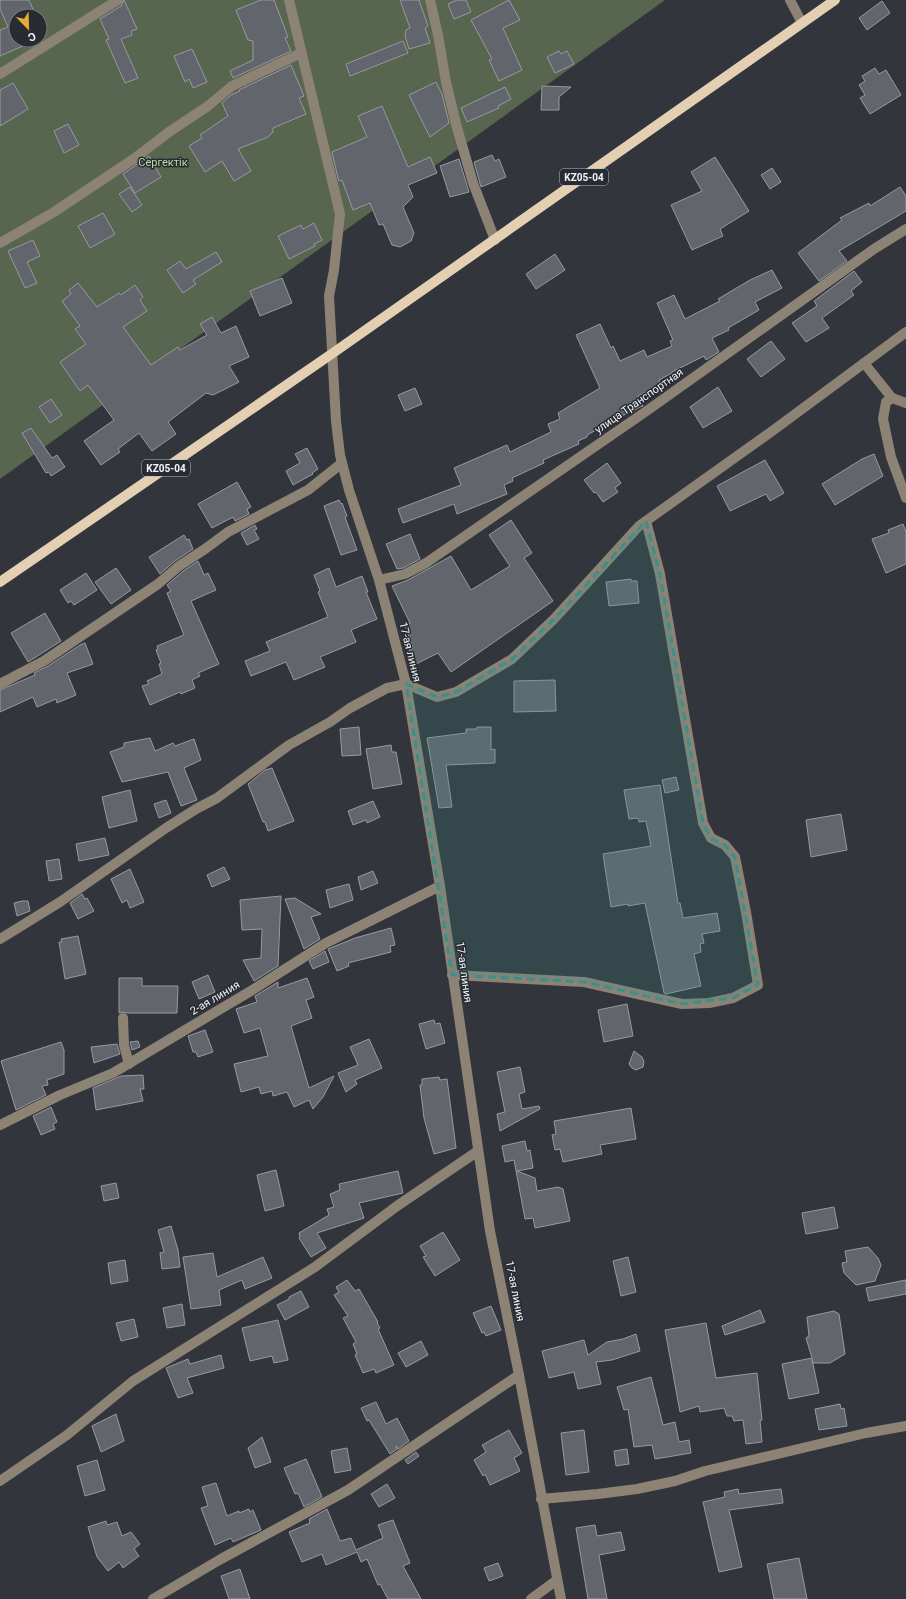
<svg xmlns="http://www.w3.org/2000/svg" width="906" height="1599" viewBox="0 0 906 1599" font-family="Roboto,sans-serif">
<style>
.green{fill:#58654f;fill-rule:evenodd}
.building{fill:#62666c;stroke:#969aa1}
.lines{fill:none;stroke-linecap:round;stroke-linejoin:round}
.minor{stroke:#8d8375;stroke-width:10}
.major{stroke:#e5cfb3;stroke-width:10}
.marked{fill:#3c8f8a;fill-opacity:0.2;stroke:#3c8f8a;stroke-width:3;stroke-dasharray:8 5;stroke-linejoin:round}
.labels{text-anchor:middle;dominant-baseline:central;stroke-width:3;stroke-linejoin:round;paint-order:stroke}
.shield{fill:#282c32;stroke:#b5b8bd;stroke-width:1}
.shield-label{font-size:10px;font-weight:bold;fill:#f1f4f8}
.park-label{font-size:11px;fill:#bcdda5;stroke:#282c32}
.street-label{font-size:11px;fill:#f1f4f8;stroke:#282c32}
</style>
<rect width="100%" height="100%" fill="#32363c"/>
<path class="green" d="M0 0H665L0 479ZM16 16H40V40H16Z"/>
<g class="building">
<path d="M0 0H29L36 16H16V40H23L25 45 0 56V30L8 27 0 9Z"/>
<path d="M124 0 137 29 131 31 132 35 121 39 138 78 125 83 106 40 109 39 100 19 121 6Z"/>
<path d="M261 0H274L288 37 285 38 291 51 233 78 230 71 253 60V41L248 40 236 10Z"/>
<path d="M400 0H419L428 26 425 28 430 43 409 49 405 36 406 30 410 28Z"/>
<path d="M457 0H466L471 12 454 19 448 4Z"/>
<path d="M509 0 520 20 503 28 522 70 499 81 489 60 492 59 471 20Z"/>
<path d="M882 1 890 13 867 30 859 18Z"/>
<path d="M403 41 408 53 350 76 346 64Z"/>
<path d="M192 49 207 82 193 88 189 79 185 82 174 56Z"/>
<path d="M559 51 561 54 567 51 574 64 555 73 547 57Z"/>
<path d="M291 65 304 96 299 98 306 114 273 128V132L268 137 238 149 251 171 234 181 222 161 205 172 189 146 202 138 200 135 228 116 222 103 231 95 240 91 239 90Z"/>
<path d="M875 68 879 74 886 70 901 95 870 114 860 98 865 95 859 85 865 81 862 76Z"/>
<path d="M436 82 442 94 449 123 430 137 409 95Z"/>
<path d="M13 83 28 109 0 126V90Z"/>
<path d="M542 86 571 87 559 97V110H541Z"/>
<path d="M505 87 511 99 498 106 499 108 467 122 461 108Z"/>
<path d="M382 106 408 167 430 157 437 173 408 185 413 197 403 207 414 233 411 241 400 247 392 245 383 224 379 225 370 203 353 210 342 180 339 181 338 178 332 152 367 137 358 116Z"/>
<path d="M68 124 79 145 64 153 54 131Z"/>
<path d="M492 155 495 161 499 159 506 177 481 187 474 162Z"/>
<path d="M149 156 161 177 135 193 123 174Z"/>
<path d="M715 157 749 211 720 229 723 236 692 250 671 205 702 191 691 172Z"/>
<path d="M459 159 469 192 450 197 440 166Z"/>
<path d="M772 168 781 182 770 189 761 175Z"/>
<path d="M130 187 142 205 132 212 119 194Z"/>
<path d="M900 187 906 196V211L839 251 847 261 819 281 798 253 842 220 840 218 869 203 870 206Z"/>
<path d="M103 213 115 234 90 248 78 226Z"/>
<path d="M314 223 322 240 314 244 315 246 289 259 278 236 301 225 303 229Z"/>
<path d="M33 240 40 256 27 262 37 283 25 288 8 251Z"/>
<path d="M216 252 222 262 193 280 196 284 183 293 167 270 180 261 186 269Z"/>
<path d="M555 254 565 270 536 289 526 274Z"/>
<path d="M772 270 782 288 755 302 759 310 728 328 729 330 712 338 719 352 706 360 704 356 672 372V373L659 380 661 385 638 396 643 406 640 407 631 412V411L587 435V437L578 441 579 444 543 460 544 463 512 478 513 481 504 485 507 494 457 514 454 504 403 523 398 509 461 485 454 468 507 445 510 452 551 432 548 424 560 419 558 413 600 388 576 335 600 324 611 348 613 346 620 361 644 350 647 357 672 346 670 341 673 340 657 303 674 295 685 319 720 301 718 299 750 280Z"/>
<path d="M854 271 862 282 851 291 854 295 822 318 829 328 806 342 792 323 817 306 814 301Z"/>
<path d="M282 278 292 303 260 316 250 291Z"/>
<path d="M78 283 97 307 119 293 121 295 135 285 143 297 140 300 147 311 123 327 151 365 178 347 180 350 207 335 200 324 212 317 221 333 236 326 249 357 229 366 239 382 213 395 206 393 168 422 176 434 152 451 139 433 118 449 120 452 101 465 84 441 114 420 88 385 80 391 60 362 86 344 75 329 80 326 62 301 71 294 69 290Z"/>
<path d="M771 341 785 359 761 377 747 359Z"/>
<path d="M718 387 732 411 703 428 690 407Z"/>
<path d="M415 388 422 404 405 411 398 395Z"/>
<path d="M51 399 62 415 50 423 39 407Z"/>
<path d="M31 428 52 458 57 455 65 467 51 476 49 472 46 473 22 433Z"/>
<path d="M307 448 318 469 312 473 313 474 293 485 286 471 300 463 295 454Z"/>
<path d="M874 454 883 476 835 505 822 484 862 459Z"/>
<path d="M765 460 784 493 770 501 766 494 730 511 717 486Z"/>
<path d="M607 463 621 483 615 488 618 492 603 502 596 492 594 493 584 480Z"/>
<path d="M237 482 251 507 247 509 249 514 235 521 233 517 212 528 198 504Z"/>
<path d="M339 500 341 504 342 503 347 516 345 517 357 550 341 555 324 506Z"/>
<path d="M511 520 532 553 524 558 553 601 451 672 438 653 416 664 409 650 413 648 405 625 410 623 392 586 408 580 451 556 471 590 510 566 489 535Z"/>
<path d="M903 524 906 532V564L886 573 872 539 889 533 888 530Z"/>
<path d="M255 525 257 529 254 530 259 539 247 545 241 533Z"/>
<path d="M410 534 420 559 403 568 397 569 386 544Z"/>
<path d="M184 535 187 540 189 539 193 549 175 561 160 574 149 557Z"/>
<path d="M198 561 204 575 208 573 216 590 191 601 219 664 198 673 200 676 192 680 195 688 181 694 180 692 150 705 142 686 149 684 147 681 162 674 159 664 161 663 156 650 158 649 157 646 184 635 167 593 171 591 167 585 183 571Z"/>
<path d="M116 568 131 590 111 604 95 582Z"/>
<path d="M329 568 336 587 362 576 368 592H366L377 619 351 630 356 642 320 657 325 667 294 680 286 662 251 676 245 661 270 651 266 642 328 617 318 592 320 591 314 575Z"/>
<path d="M86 573 97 590 74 605 71 601 68 603 60 590Z"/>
<path d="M631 579V581H637L639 603 609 606 606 582Z"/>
<path d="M45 613 61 641 28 662 11 633Z"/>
<path d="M85 643 93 664 67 673 76 695 57 703 56 699 37 707 33 697 0 712V690L35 675 34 673 48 666 80 645Z"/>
<path d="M555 680 556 711 514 712V681Z"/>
<path d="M359 727 361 755 342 756 340 729Z"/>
<path d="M477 727H491V750L495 749V763L446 765 452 807 439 808 427 738 466 733V729H477Z"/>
<path d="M150 738 155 751 173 743 175 746 194 739 201 760 184 768 197 800 181 806 168 772 122 782 110 752 124 747V743Z"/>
<path d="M391 745 392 752H396L402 784 373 789 366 749Z"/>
<path d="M272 768 294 821 268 831 265 822H263L248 784 265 770Z"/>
<path d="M676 777 679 790 665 793 662 780Z"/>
<path d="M660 785 678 903H680L683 918 717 913 720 931 702 934 704 943 700 944 701 952 694 954 701 986 666 994 664 993 645 903 628 906V904L611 907 603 854 651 846 646 821 639 822 638 818 629 819 624 790Z"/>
<path d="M130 790 137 821 109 828 102 797Z"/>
<path d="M166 800 171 813 159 818 154 804Z"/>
<path d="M373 801 380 817 367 823 366 820 353 825 348 811Z"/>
<path d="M841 814 847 850 811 857 806 820Z"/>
<path d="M105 838 109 855 79 861 76 844Z"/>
<path d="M59 859 62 879 49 881 46 861Z"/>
<path d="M224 867 230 879 212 887 207 875Z"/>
<path d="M130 869 144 902 130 908 127 900 122 903 111 879Z"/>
<path d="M373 871 378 883 361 890 358 877Z"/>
<path d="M349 884 353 900 330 908 326 890Z"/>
<path d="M82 894 85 899 87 898 94 911 78 919 70 903Z"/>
<path d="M281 896 278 966 254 981 243 960 261 958 262 929 242 930 240 900Z"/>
<path d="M295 898 321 914 311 917 320 939 304 949 285 899Z"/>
<path d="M22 901H28L30 911 17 916 14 903Z"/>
<path d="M391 928 395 945 390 946 391 952 348 963 349 966 337 971 328 949 355 938Z"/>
<path d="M78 936 86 974 65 979 59 942H62L61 939Z"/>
<path d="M325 951 329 962 313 969 309 961Z"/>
<path d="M208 975 215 992 199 999 192 982Z"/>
<path d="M119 978H142V986H178L177 1013H127L123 1012 119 1013Z"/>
<path d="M307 978 314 997 306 1000 312 1018 291 1026 309 1088 334 1076 323 1097 313 1109 309 1100 294 1107 287 1092 273 1096 272 1091 261 1094 259 1087 241 1092 234 1064 268 1056 260 1028 244 1033 236 1009 257 1002 255 996 278 982V988Z"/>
<path d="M627 1004 633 1036 604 1042 598 1010Z"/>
<path d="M434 1020 435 1024 440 1023 445 1043 426 1049 419 1024Z"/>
<path d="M205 1030 213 1052 198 1057 196 1052H193L188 1036Z"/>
<path d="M369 1039 382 1068 355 1080 357 1084 346 1092 338 1073 358 1065 350 1047Z"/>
<path d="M138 1041 140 1047 132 1050 130 1042Z"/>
<path d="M61 1042 64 1050V1074L47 1080 48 1085 42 1086 46 1095 16 1110 1 1061Z"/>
<path d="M117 1044 120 1054 94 1063 91 1047Z"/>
<path d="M634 1051 642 1057 644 1062 643 1067 636 1070 632 1068 629 1064Z"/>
<path d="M520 1067 525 1092 519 1094 522 1109 539 1106 540 1109 500 1131 497 1114 505 1112 497 1072Z"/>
<path d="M143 1075 144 1089H140L143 1101 96 1110 93 1088 121 1076Z"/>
<path d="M439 1077 440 1080 447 1079 456 1148 434 1154 424 1118 420 1085H422V1079Z"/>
<path d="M51 1107 57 1122 53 1124 55 1129 41 1135 33 1116Z"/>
<path d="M631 1108 636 1139 600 1145 602 1154 563 1162 560 1149 555 1150 552 1135 556 1134 554 1121Z"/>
<path d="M525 1141 527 1151 530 1150 533 1168 517 1171 535 1178 537 1191 558 1187 563 1189 570 1221 535 1228 533 1218 525 1219 514 1160 505 1162 502 1146Z"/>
<path d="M276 1170 284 1206 265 1211 257 1175Z"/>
<path d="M398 1171 403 1193 359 1203 364 1218 317 1233 326 1248 311 1257 299 1238 300 1237 299 1233 329 1215 327 1209 334 1207 330 1194 340 1190 339 1184Z"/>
<path d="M116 1183 119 1198 104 1201 101 1186Z"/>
<path d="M834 1207 838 1228 806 1234 802 1213Z"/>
<path d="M171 1226 178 1250 180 1267 162 1269 160 1253 164 1252 158 1230Z"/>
<path d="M443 1232 460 1260 435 1276 423 1257 426 1256 420 1246Z"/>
<path d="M868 1247 878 1258 881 1265 875 1281 856 1285 844 1273 842 1263 847 1262 845 1251Z"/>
<path d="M213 1253 217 1277 263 1257 272 1278 245 1289 242 1280 219 1290 221 1305 191 1309 183 1257Z"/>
<path d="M628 1257 636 1292 621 1296 613 1261Z"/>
<path d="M125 1260 128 1281 111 1284 108 1263Z"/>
<path d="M347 1280 355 1291 359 1289 378 1322 377 1323 380 1328 378 1329 394 1365 376 1373 374 1369 363 1373 355 1355 357 1354 353 1344 356 1342 343 1318 348 1316 334 1295 339 1292 336 1287Z"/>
<path d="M906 1280V1294L869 1301 866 1288Z"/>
<path d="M301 1291 309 1307 285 1320 277 1305 289 1299V1297Z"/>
<path d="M182 1304 185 1325 167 1328 163 1308Z"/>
<path d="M491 1306 501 1330 486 1336 484 1332 482 1333 473 1313Z"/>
<path d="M760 1310 765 1322 725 1335 722 1326Z"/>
<path d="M834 1311 839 1314 845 1354 830 1363H813L812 1359 819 1393 789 1399 782 1364 812 1358 806 1338 809 1336 807 1317Z"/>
<path d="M134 1319 138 1337 121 1341 116 1323Z"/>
<path d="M278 1320 288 1360 274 1363 272 1356 250 1361 242 1328Z"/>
<path d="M706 1323 716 1378 757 1373 762 1420 760 1421 762 1442 746 1444 743 1420 734 1421 732 1416H727L724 1408 700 1412 699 1406 680 1412 665 1330Z"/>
<path d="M636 1334 640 1351 612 1360 596 1362 601 1384 578 1389 574 1372 549 1378 542 1351 584 1340 588 1355 607 1342 623 1339Z"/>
<path d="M421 1341 428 1355 406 1367 398 1353Z"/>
<path d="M221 1355 224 1368 187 1378 193 1393 178 1398 166 1368 188 1359 190 1364Z"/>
<path d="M651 1377 663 1425 675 1422 679 1442 689 1440 691 1453 655 1459 652 1445 634 1447 628 1409 624 1410 617 1387Z"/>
<path d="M376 1402 386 1424 397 1418 409 1441 398 1449 396 1446 397 1449 390 1454 369 1420 367 1421 361 1408Z"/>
<path d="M840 1404 841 1409 844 1408 847 1426 819 1430 815 1409Z"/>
<path d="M116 1414 124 1441 101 1452 92 1426Z"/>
<path d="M509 1430 522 1453 514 1458 520 1471 490 1485 485 1474 483 1476 474 1460 486 1452 482 1445Z"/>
<path d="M584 1430 589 1472 566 1475 561 1433Z"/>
<path d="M262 1437 271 1462 255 1468 248 1448Z"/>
<path d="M347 1448 351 1470 335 1473 331 1451Z"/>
<path d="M627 1449 629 1464 616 1466 614 1451Z"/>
<path d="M416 1452 419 1456 408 1464 405 1460Z"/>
<path d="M306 1459 322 1497 304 1507 298 1493 295 1494 284 1468Z"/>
<path d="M97 1460 105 1490 85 1496 77 1466Z"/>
<path d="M216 1483 227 1516 239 1511V1513L249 1509 250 1512 253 1510 261 1530 233 1542 231 1538 215 1545 201 1508 208 1506 202 1487Z"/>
<path d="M387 1484 395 1498 379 1507 371 1494Z"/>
<path d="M738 1489 739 1494 781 1489 783 1503 729 1510 742 1567 719 1572 703 1502 725 1497 724 1492Z"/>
<path d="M327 1509 340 1541 351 1538 356 1550 383 1538 378 1525 393 1520 410 1563 403 1566 421 1599H388L380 1584 378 1585 367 1559 361 1562 357 1552 326 1565 322 1554 302 1562 289 1532 310 1523 309 1519Z"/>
<path d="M106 1521 107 1525 117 1522 122 1536 131 1532 140 1544 134 1549 139 1556 123 1568 119 1562 108 1571 97 1557 88 1527Z"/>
<path d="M595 1525 597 1536 621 1532 625 1550 599 1555 607 1599H588L576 1528Z"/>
<path d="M799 1558 807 1599H774L767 1564Z"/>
<path d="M498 1563 503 1576 489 1581 484 1568Z"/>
<path d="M240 1569 250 1599H229L221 1576Z"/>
</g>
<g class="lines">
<g class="minor">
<path d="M289 0 340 214 334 270 329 296 336 421 340 455 349 490 379 580 406 684 440 886 490 1231 519 1375 561 1599"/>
<path d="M430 0 438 35 446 82 456 124 473 183 495 240"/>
<path d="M790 0 802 23"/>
<path d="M0 74 118 0"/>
<path d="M0 243 54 212 135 158 169 132 208 106 232 86 301 53"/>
<path d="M864 363 892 398 906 403"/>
<path d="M892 398 886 402 883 419 891 457 906 498"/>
<path d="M379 580 405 574 426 563 648 410 874 249 906 229"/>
<path d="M0 684 44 661 158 584 179 566 205 549 228 532 308 490 342 463"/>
<path d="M0 939 60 902 166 828 196 809 217 798 289 745 330 722 350 708 387 688 406 684 437 697 456 692 512 659 554 619 639 526 775 429 906 332"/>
<path d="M452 975 584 982 682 1004 709 1003 733 998 758 985 746 912 735 857 725 845 711 838 703 823 660 574 646 521"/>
<path d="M123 1018 124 1045 129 1064"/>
<path d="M0 1125 60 1095 113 1073 254 989 326 943 440 886"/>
<path d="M0 1481 67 1435 133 1381 315 1267 397 1206 478 1151"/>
<path d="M541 1499 598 1494 637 1489 675 1481 705 1471 866 1433 906 1426"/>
<path d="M153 1599 221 1559 348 1490 519 1375"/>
<path d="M531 1599 557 1580"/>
</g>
<path class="major" d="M0 582 333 353 835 0"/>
</g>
<path class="marked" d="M646 521 660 574 703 823 711 838 725 845 735 857 758 985 733 998 682 1004 584 982 452 975 406 684 437 697 456 692 512 659 554 619Z"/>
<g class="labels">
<g class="shield">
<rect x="560" y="169" width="48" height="16" rx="3"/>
<rect x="142" y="460" width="48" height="16" rx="3"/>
</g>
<g class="shield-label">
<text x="584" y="177">KZ05-04</text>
<text x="166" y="468">KZ05-04</text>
</g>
<g class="park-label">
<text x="163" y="162">Сергектік</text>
</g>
<g class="street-label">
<text transform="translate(639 401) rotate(-35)">улица Транспортная</text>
<text transform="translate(410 652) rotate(76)">17-ая линия</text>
<text transform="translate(464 972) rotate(82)">17-ая линия</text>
<text transform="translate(215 998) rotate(-31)">2-ая линия</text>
<text transform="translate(515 1291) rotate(79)">17-ая линия</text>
</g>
</g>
<g transform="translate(28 28) rotate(157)"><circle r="19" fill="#282c32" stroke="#787c81"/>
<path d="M0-3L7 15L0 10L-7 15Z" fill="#e4ae35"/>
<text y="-6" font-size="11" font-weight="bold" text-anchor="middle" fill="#f1f4f8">С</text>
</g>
</svg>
